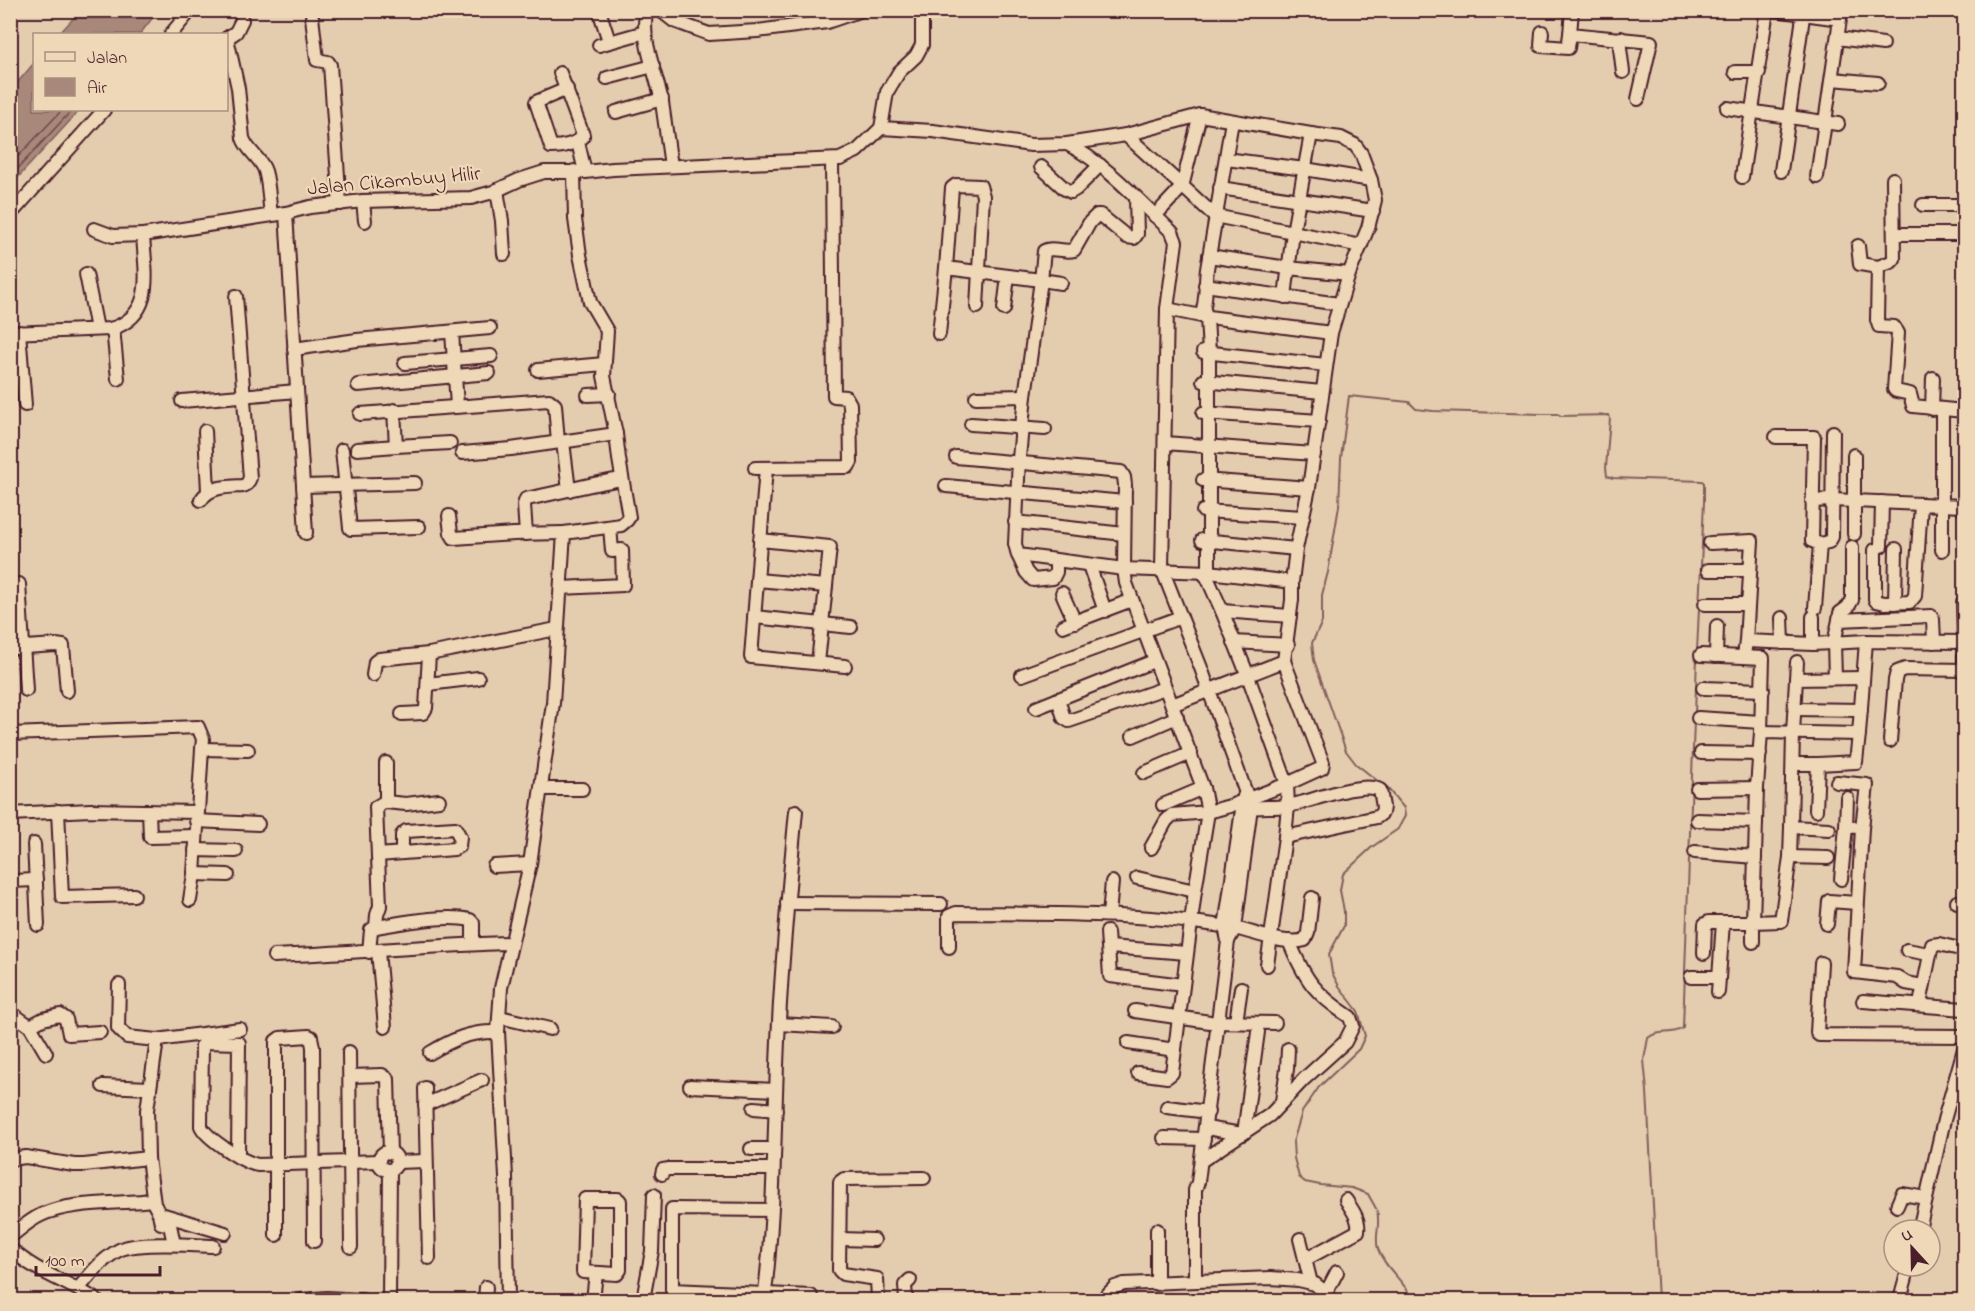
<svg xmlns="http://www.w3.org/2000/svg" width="1975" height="1311" viewBox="0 0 1975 1311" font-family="'Indie Flower',sans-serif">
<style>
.water{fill:#a7887a;stroke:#825e5a;stroke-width:1.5}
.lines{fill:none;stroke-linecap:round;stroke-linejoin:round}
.shore{stroke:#6f494b;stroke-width:1.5}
.stream{stroke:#825e5a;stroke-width:2}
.minor-casing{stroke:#4a1f2b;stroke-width:16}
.minor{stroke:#eed8b7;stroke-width:12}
.labels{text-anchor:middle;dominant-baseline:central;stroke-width:4.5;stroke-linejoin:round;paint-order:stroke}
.street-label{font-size:21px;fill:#4a1f2b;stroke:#eed8b7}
</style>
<rect width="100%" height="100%" fill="#e4cdaf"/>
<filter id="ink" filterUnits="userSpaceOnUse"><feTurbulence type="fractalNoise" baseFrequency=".0167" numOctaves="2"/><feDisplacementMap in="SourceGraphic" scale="12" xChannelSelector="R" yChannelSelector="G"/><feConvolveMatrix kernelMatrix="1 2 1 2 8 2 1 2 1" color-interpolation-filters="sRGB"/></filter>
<g filter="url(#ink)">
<g class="water">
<path d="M80 11V10L158 11 140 34H59Z"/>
<path d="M34 63V110H80L11 185V90Z"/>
</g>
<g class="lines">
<g class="shore">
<path d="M10 165 62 110"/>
<path d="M10 177 72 110"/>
</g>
<g class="stream">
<path d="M1695 714 1697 657"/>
<path d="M1413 1300C1405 1281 1385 1269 1378 1249 1374 1237 1381 1224 1377 1211 1375 1206 1371 1200 1368 1194L1352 1188 1320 1185 1305 1182 1299 1177 1294 1158 1293 1142 1302 1112 1319 1087 1359 1049 1365 1036 1358 1011 1339 986 1332 973 1329 954 1344 926V911L1340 890 1343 874 1372 847 1398 829 1405 816 1404 808 1388 789 1356 764 1346 751 1314 660 1312 643 1322 622V595L1328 572 1339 506 1341 458 1349 396 1409 402 1416 409 1433 411 1541 414H1557L1561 416 1609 415 1610 418 1606 468 1607 476 1613 478 1702 481 1704 483V502L1697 651"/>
<path d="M1658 1300 1647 1091 1644 1060 1648 1038C1658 1029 1672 1036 1683 1028L1694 720"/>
</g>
<g class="minor-casing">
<g id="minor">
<path d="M599 10 609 41"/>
<path d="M647 10C639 36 657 75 662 102 665 123 668 145 671 166"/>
<path d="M660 10 674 21 709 34 757 31 827 22 862 10"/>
<path d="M1572 10 1570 34 1651 42 1638 99"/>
<path d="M1774 10 1840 19 1841 10"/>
<path d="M312 17 317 60 328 62 330 65 340 204"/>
<path d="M242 20 236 32 227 38 238 88 243 138C247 151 261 158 265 171 269 184 269 201 271 215"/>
<path d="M1542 32 1541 46 1568 48 1570 34"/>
<path d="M171 34 191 10"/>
<path d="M1621 38 1620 48 1623 72"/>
<path d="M1838 38 1883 44"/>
<path d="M599 45 645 32"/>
<path d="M1735 72H1759"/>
<path d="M560 73 583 135V137C575 144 562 147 551 147L536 102 567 89"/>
<path d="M607 78 653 66"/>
<path d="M1832 79 1878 83"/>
<path d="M1727 108 1838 124"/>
<path d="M616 112 662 99"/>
<path d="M881 128 933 131 1031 145 1067 144 1126 135 1200 115 1311 134 1293 232 1285 297"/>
<path d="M1126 135 1215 216 1361 246"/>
<path d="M578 142 585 172"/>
<path d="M1067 144C1108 165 1139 201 1172 232L1176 242 1167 309 1162 569 1201 668 1251 807 1235 928 1228 941"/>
<path d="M1226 159 1305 169 1371 180"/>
<path d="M1041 167 1065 189 1071 192 1076 189 1100 165"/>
<path d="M1781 171 1804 10"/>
<path d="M1742 177 1767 10"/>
<path d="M1817 177 1840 19"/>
<path d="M1893 179 1894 259 1891 262 1878 267 1877 320 1879 326 1894 327 1898 333 1894 389 1896 391 1910 394 1913 406 1964 411"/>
<path d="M1220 188 1373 211"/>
<path d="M497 190 502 221 504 254"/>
<path d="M363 201 365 221"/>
<path d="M1923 205H1964"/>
<path d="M286 213 306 533"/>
<path d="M10 215 104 110"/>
<path d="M1155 216 1182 187 1200 115"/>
<path d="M94 229 113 236 143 235"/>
<path d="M1894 234H1964"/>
<path d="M1858 246 1860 264 1878 267"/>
<path d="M1209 256 1288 268 1349 274"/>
<path d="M946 268 952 188 956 185 980 186 983 196 977 307"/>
<path d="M86 274 97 329"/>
<path d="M1061 283 1041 280 1025 396 1019 458 1015 544 1018 555 1124 569 1126 583 1203 788 1163 805"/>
<path d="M1205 285 1339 304"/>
<path d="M1004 309 1008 276"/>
<path d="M1167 309 1201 316 1331 333"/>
<path d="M1204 310 1207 317 1209 353V572L1207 577"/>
<path d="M1201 315C1207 303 1205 284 1207 269 1215 220 1224 171 1232 121"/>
<path d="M113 328 118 379"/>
<path d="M19 332 25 405"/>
<path d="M452 332 457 406"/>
<path d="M10 333 111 329C156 314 145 273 143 235L286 213 310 207 363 201 471 198 493 192 519 180 544 172H585L613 169 840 159 857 151 881 128 887 92 899 72 916 56 922 45V10"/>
<path d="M939 334 946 268 1041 280 1044 251C1052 246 1064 253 1074 250L1090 222 1097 215H1100L1127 237 1134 238 1137 234 1136 198"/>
<path d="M294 349 357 340 490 328"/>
<path d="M1203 352 1326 365"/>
<path d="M405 363 491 356"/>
<path d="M538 370 604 364"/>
<path d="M1203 381 1322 392"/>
<path d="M358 385 489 373"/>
<path d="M588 395 609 394"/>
<path d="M976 397 1025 396"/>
<path d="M182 401 297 391"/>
<path d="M1932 409 1933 378"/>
<path d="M394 410 396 446 450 443"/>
<path d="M1942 410V505L1961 506 1964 511"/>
<path d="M1203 413 1319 421"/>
<path d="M360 414 549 400 555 405 558 442"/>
<path d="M971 424 1045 429"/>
<path d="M205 431 208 491"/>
<path d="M1776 437H1814L1812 541 1820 544 1829 542 1832 537 1833 432"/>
<path d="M563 442 569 490"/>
<path d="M1165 443 1314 454"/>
<path d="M357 449 396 446"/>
<path d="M342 450 350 528 351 529 419 527"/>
<path d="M462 453 511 449 616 434"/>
<path d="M1854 455V534"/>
<path d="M956 457 1121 472 1124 477 1125 485 1124 569 1209 572 1292 582V600L1284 661 1323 763 1322 768 1287 784 1230 806 1208 812 1172 815 1166 821 1151 848"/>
<path d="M755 468 848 467 851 462 850 404 846 397 834 396 832 160"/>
<path d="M766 468 751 657 845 666"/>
<path d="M1203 480 1309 488"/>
<path d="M303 486 415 483"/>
<path d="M946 486 1125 502"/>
<path d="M201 500C210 486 227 487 243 486L247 484 250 478 236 296"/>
<path d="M1812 501 1832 500 1921 504"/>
<path d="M1203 511 1303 517"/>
<path d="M449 516 451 533 454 538 514 534 564 533"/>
<path d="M1015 522 1124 534"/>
<path d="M526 534 524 505 526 499C558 493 589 484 622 479"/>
<path d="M760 540 830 547 818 663"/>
<path d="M1202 540 1296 549"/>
<path d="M1710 543 1752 541 1746 641"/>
<path d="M1881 546 1882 502"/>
<path d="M1875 550V599L1876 601 1885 603 1910 602 1915 596 1921 504 1942 505V550"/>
<path d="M1018 555 1026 572 1033 580 1053 578 1056 572V561"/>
<path d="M1089 565 1105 611"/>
<path d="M1708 570H1749"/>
<path d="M1202 572 1207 577 1222 611 1248 676 1287 784 1288 806 1285 837 1267 965"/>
<path d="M757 580 826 586"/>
<path d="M1292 582 1296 549 1309 488 1331 333 1349 274 1368 228 1375 200 1371 180 1361 153 1355 145 1341 138 1311 134"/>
<path d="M19 584 26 690"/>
<path d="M561 588 623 585 622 550 612 551 610 527"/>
<path d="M1062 593 1075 622"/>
<path d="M1963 602 1964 636"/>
<path d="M1895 603 1896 549"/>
<path d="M1705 604H1747"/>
<path d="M1815 608 1820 544"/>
<path d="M1222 611 1290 616"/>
<path d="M754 617 851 627"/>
<path d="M1782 618 1783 643"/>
<path d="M1839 620 1840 613 1848 607 1852 600V547"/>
<path d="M1063 626 1132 600"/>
<path d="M1234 642 1288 645"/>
<path d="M1813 644V617"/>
<path d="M10 648 56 645 63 646 67 691"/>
<path d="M1701 655 1763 658 1761 732"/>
<path d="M1716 656 1717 626"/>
<path d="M1744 656 1746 641 1813 644 1866 641 1964 642"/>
<path d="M1964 670V656"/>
<path d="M373 675 375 662 379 659 429 654 557 629"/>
<path d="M1022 675 1181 617"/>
<path d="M1835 678 1834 643 1839 620 1931 616 1933 619 1934 642"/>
<path d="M1796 679 1797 662"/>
<path d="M428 684 478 678"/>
<path d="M1703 688 1763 690"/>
<path d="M1058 699 1064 718 1069 721 1165 688"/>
<path d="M1172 705 1284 661"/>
<path d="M1036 708 1154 661"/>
<path d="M1795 709 1861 710"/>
<path d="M402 714 423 713 426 708 429 654"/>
<path d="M1698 718 1761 722"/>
<path d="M10 734 198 727 203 739 202 749 194 874 190 900"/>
<path d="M1133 736 1177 717"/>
<path d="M1890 741 1895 680 1897 672 1905 669 1964 670"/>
<path d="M202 749 248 750"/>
<path d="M1701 753 1760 754"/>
<path d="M1793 764H1818"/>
<path d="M1144 773 1191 753"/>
<path d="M1837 782 1867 785 1862 828 1854 972 1897 977 1906 983 1923 986"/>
<path d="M541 789H582"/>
<path d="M1697 789 1757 788"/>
<path d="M1847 798 1846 827H1852"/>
<path d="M385 802 406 804 439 800"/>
<path d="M1244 809C1258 806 1273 808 1287 806 1308 803 1361 780 1380 790L1383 807 1382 813 1377 817 1285 837"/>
<path d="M1816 810 1818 764 1856 762 1859 734"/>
<path d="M58 811 62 897 134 895"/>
<path d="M149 811 150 837 195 836"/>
<path d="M10 814 90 810 197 812"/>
<path d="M1697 820 1756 822"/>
<path d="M196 821 258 824"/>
<path d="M1829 829 1791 827 1793 733 1796 679 1863 678"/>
<path d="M34 844 38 925"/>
<path d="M195 850 236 851"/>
<path d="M1695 852 1755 857"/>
<path d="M378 855 454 849 459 846 460 837 455 828 406 831 402 835V853"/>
<path d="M1790 857 1828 858"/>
<path d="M494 866 530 864"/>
<path d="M194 874 228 875"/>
<path d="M1137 878 1195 891"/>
<path d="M1841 879 1846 827"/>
<path d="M10 881 36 880"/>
<path d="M1957 902 1964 903"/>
<path d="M787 903 941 904"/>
<path d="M1109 915 1112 882"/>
<path d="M1827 924 1829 901 1857 903"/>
<path d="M376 927 377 915 380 906 376 807 386 801V763"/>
<path d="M1107 932 1110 976 1183 985"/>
<path d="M1753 942V922L1781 921 1790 857 1791 827"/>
<path d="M949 947V916L956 913C1049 914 1143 912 1234 928 1254 932 1286 946 1305 940L1308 933 1312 898"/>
<path d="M1109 947 1187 953"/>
<path d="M1907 950 1929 954"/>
<path d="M378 951 385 1027"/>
<path d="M369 952 371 930 376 927C401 923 446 914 470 920L473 923V944"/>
<path d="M1704 953 1705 924 1709 922H1723"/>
<path d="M274 956C353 953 432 945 511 943"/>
<path d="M1821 963 1817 1033 1819 1035 1964 1036"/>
<path d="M1691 977H1719"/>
<path d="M119 985 118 1028 127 1037 157 1040 147 1110 148 1158 154 1204 159 1213 164 1215 225 1233"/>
<path d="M1718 992 1723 922H1753L1757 788 1761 732 1859 734 1866 641"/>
<path d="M1921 999 1932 945 1939 944 1964 950"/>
<path d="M1863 1001 1964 1009"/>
<path d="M1135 1011 1210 1022 1275 1023"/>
<path d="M10 1012 30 1026 46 1053"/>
<path d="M500 1017 550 1029"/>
<path d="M1236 1022 1241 988"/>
<path d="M779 1024 832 1027"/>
<path d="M30 1026 43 1019 60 1015 66 1019 69 1034 100 1032"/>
<path d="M157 1040 240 1029"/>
<path d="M1128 1043 1175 1050"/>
<path d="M349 1052 351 1247"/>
<path d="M430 1053C453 1039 471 1031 498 1032"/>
<path d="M1138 1073 1167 1077 1172 1073 1195 891 1208 812 1203 788"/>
<path d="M350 1076 382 1075 388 1079 390 1153"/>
<path d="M103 1086 150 1088"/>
<path d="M690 1086 776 1090"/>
<path d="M425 1088 429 1258"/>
<path d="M1282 1101 1287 1069 1288 1049"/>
<path d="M425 1105 482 1080"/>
<path d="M1167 1107 1208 1112"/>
<path d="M754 1108 776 1110"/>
<path d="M1206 1128 1242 1134"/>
<path d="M1244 1133 1258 1032"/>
<path d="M1164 1138 1204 1139"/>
<path d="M751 1149H774"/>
<circle cx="388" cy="1161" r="9"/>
<path d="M238 1157 239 1043 205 1042 202 1045 201 1126C206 1138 244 1163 258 1165L379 1161"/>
<path d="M10 1159 26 1157 74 1165H84L148 1158"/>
<path d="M1201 1161 1270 1115 1304 1079 1345 1042 1353 1026 1350 1017C1315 994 1305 980 1289 941"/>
<path d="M397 1162 426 1161"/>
<path d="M662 1174 663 1170 669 1169H773"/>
<path d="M585 1199H618L620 1201V1270L617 1274 583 1272Z"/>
<path d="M1897 1206 1902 1194 1926 1198"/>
<path d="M771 1210 672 1209V1290L811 1296"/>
<path d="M159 1213 161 1223 170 1225 174 1244"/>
<path d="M1157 1230V1284"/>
<path d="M1919 1230 1944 1120 1964 1049"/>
<path d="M276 1235V1041L280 1038 309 1036 311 1037 313 1047 314 1241"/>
<path d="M10 1237C20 1229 30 1220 41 1215 71 1201 120 1204 153 1200"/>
<path d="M841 1239 874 1240"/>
<path d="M1300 1239 1311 1283"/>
<path d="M10 1248C34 1272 69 1282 96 1300"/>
<path d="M1306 1259 1358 1231C1360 1219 1352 1210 1346 1200"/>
<path d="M1195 1281V1190L1198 1182 1228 941 1225 927 1244 796"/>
<path d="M78 1289C90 1275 102 1259 119 1250 136 1241 192 1245 213 1246"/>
<path d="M1326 1293 1337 1272"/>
<path d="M302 1300 327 1298 362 1300"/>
<path d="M389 1300 390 1170"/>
<path d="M485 1300 486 1287"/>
<path d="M508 1300 506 1177 498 1032 501 988 530 864 553 703 564 533 621 525 627 520 629 517 619 459 616 434 604 376 607 331 590 302 580 255 575 219 574 171"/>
<path d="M593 1300 596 1273"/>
<path d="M643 1300 652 1251 654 1195"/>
<path d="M764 1300C774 1223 774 1143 777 1065 780 980 788 895 796 811"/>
<path d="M878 1300 877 1279 843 1274 839 1270 840 1182 844 1179 924 1178"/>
<path d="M906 1300 905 1285 910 1280"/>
<path d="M1102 1300 1115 1287 1124 1284 1271 1278 1298 1280 1315 1284 1326 1293 1330 1300"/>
<path d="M1900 1300 1909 1266"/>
</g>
</g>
<use href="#minor" class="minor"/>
</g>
</g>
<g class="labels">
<g class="street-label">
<text transform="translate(394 182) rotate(-5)">Jalan Cikambuy Hilir</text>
</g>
</g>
<rect width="1975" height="1311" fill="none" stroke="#eed8b7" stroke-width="36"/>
<rect x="18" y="18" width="1939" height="1275" fill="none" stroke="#4a1f2b" stroke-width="2" filter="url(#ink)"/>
<rect x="33" y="33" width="195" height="78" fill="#eed8b7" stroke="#ac8e7f" stroke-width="1.5"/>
<rect x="45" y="52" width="30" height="9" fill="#eed8b7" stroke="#ac8e7f" stroke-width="1.5"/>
<text x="87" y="63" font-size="18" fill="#4a1f2b">Jalan</text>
<rect x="45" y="78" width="30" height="18" fill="#a7887a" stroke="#ac8e7f" stroke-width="1.5"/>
<text x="87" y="93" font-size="18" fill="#4a1f2b">Air</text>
<g transform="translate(1912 1248) rotate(338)"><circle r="28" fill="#eed8b7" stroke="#ac8e7f" stroke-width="1.5"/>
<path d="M0-4.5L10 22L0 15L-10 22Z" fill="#4a1f2b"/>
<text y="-9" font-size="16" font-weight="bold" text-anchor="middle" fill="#4a1f2b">U</text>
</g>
<path d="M36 1266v9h124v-9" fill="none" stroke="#4a1f2b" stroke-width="3"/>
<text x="45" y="1266" font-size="18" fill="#4a1f2b" stroke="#eed8b7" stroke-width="4.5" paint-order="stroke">100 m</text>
</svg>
